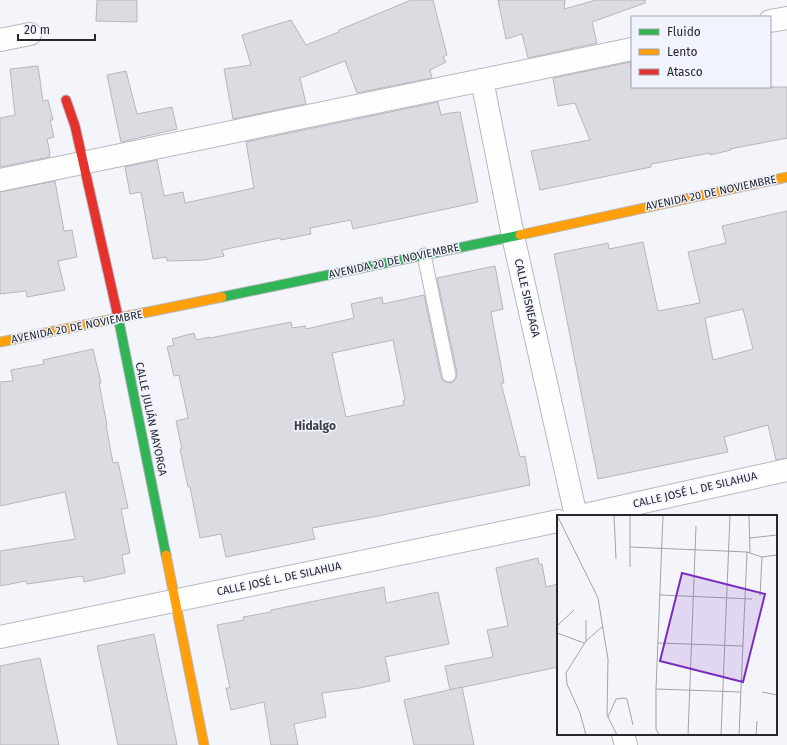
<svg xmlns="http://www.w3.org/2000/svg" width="787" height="745" viewBox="0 0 787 745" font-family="'Fira Sans',sans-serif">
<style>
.building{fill:#dbdce1;stroke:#b6b7bc;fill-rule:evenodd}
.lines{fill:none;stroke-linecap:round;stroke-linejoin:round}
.lane-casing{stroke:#b8b8bd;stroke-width:15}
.street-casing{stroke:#b8b8bd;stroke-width:24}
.fast-casing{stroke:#b8b8bd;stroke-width:11}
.slow-casing{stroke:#b8b8bd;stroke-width:11}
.jam-casing{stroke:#b8b8bd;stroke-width:11}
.lane{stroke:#fdfefe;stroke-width:13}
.street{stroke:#fdfefe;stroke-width:22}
.fast{stroke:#30b455;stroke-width:9}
.slow{stroke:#ff9f0a;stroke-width:9}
.jam{stroke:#e5322d;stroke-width:9}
.labels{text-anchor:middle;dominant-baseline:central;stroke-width:3;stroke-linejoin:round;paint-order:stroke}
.street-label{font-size:11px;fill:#27282d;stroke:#f1f4fe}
.neighbourhood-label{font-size:12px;font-weight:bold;fill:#3c3f48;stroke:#f1f4fe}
.inset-road{fill:none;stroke:#a2a3a9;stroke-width:1}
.view{fill:#7b2cbf;fill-opacity:0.15;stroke:#7b2cbf;stroke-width:2}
.inset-edge{fill:none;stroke:#27282d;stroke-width:2}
</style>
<rect width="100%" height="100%" fill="#f4f5fb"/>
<g class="building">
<path d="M97 0H137V22L96 21Z"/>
<path d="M411 0H433L447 55 443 57 446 62 430 70 432 78 357 93 345 61 300 78 306 104 233 119 224 69 251 65 242 35 291 20 306 45 339 32V30Z"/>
<path d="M498 0H565L564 9 596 0H645V3L592 22 597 43 528 58 522 34 506 39Z"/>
<path d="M630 62 632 73V87H787V138L730 149 731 150 710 155V153L651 164V167L540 190 531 151 590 140 575 103 558 106 553 78Z"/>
<path d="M38 66 43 101 48 100 53 120H50L54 137 47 139 50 153H49L50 157 0 167V118L15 115 10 69Z"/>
<path d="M126 71 137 114 172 107 177 129 121 142 107 75Z"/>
<path d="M438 102 441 115 450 113 460 112 478 202 353 229 351 220 310 228 311 234 281 240 280 238 222 250 224 256 205 260 167 261 166 257 153 259 141 192 130 194 125 167 157 160 164 196 183 192 185 203 254 188 246 142Z"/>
<path d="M55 181 64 231 72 230 77 257 58 261 65 290 27 297 26 291 0 294V192Z"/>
<path d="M787 211V458L776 460 768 425 724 437 728 452 598 479 554 254 608 243 609 249 643 242 658 311 700 303 688 252 726 243 722 226ZM743 309 753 349 713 360 705 318Z"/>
<path d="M495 266 503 309 491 312 504 383H501L520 457 525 456 530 485 373 517 312 528 315 539 226 557 221 534 200 538 190 487H188L180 449H182L176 421 188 418 179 375 174 376 167 347 174 345 172 339 194 333 196 340 210 337V338L291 322 292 328 305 326 306 329 354 318 351 304 382 297 383 304 424 295 441 377 443 380 446 382 451 383 454 381 456 378 457 373 437 278ZM393 340 405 400 403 401 404 405 346 417 332 353Z"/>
<path d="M93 349 101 383H99L107 425H106L113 463 118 462 128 508 121 509 130 553 122 555 125 573 84 582 83 576 27 584 26 581 0 586V551L75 539 65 492 0 506V382L13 381 11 370 44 364 43 360Z"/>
<path d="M538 558 539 564H542L546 587 558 584V667L450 690 445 666 493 657 487 630 508 626 496 568Z"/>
<path d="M384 587 386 603 438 592 449 644 385 657 390 681 360 688 322 693 326 717 294 724 298 745H271L264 702 231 710 226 688H230L217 625 244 620 243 617 271 612V610Z"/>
<path d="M154 634 177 745H118L97 646Z"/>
<path d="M40 658 59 745H0V666Z"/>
<path d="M462 687 474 745H414L404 700Z"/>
</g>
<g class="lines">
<g class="lane-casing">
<path id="lane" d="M424 255 449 375"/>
</g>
<g class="street-casing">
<g id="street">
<path d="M770 21 787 18"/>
<path d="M0 40 30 34"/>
<path d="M482 80 513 236 576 516"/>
<path d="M0 180 632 49"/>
<path d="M580 516 787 470"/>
<path d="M0 637 558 521"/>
<path d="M623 734 626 745"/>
</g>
</g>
<g class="fast-casing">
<g id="fast">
<path d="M222 297 520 235"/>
<path d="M117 312 166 555"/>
</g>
</g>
<g class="slow-casing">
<g id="slow">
<path d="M520 235 787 177"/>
<path d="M0 342 222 297"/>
<path d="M166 555 204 745"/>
</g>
</g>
<g class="jam-casing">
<path id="jam" d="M66 100 75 126 117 312"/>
</g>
<use href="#lane" class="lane"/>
<use href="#street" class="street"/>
<use href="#fast" class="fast"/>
<use href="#slow" class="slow"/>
<use href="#jam" class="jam"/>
</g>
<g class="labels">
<g class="street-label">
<text transform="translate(711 193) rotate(-12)">AVENIDA 20 DE NOVIEMBRE</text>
<text transform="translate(394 261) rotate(-12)">AVENIDA 20 DE NOVIEMBRE</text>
<text transform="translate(527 298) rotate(77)">CALLE SISNEAGA</text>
<text transform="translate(77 327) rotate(-11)">AVENIDA 20 DE NOVIEMBRE</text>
<text transform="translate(151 419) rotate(78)">CALLE JULIÁN MAYORGA</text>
<text transform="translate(695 490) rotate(-13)">CALLE JOSÉ L. DE SILAHUA</text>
<text transform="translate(279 579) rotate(-12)">CALLE JOSÉ L. DE SILAHUA</text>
</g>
<g class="neighbourhood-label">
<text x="315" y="426">Hidalgo</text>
</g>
</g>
<g transform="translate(557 515)">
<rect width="220" height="220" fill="#f4f5fb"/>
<path class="inset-road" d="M0 0 41 83 51 144 50 200 60 220M57 0 59 44M73 0V52M192 0 193 38M193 23 220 20M73 32 190 37 205 42 220 40M103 80 195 84M203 81 205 42M0 111 17 95M0 118 27 128M29 126V105M101 128 186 131M99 174 184 177M205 177 220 180M51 202 59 184 67 183 70 184 76 210M29 220 23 198 10 169 9 158 29 126 46 111M102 220 99 214V174L106 0M131 220 139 11M164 220 173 0M182 220 190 37M199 220 200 206"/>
<path class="view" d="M125 58 208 79 186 167 103 146Z"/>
<rect width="220" height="220" class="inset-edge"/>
</g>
<rect x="631" y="16" width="140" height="72" fill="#f1f4fe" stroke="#a0a2aa"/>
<rect x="639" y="29" width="20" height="6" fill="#30b455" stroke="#a0a2aa"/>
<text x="667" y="36" font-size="12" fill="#27282d">Fluido</text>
<rect x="639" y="49" width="20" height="6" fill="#ff9f0a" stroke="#a0a2aa"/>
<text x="667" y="56" font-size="12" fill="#27282d">Lento</text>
<rect x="639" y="69" width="20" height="6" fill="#e5322d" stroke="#a0a2aa"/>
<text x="667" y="76" font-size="12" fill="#27282d">Atasco</text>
<path d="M18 34v6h77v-6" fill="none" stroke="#27282d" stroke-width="2"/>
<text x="24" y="34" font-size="12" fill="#27282d" stroke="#f1f4fe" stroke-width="3" paint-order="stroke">20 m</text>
</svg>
